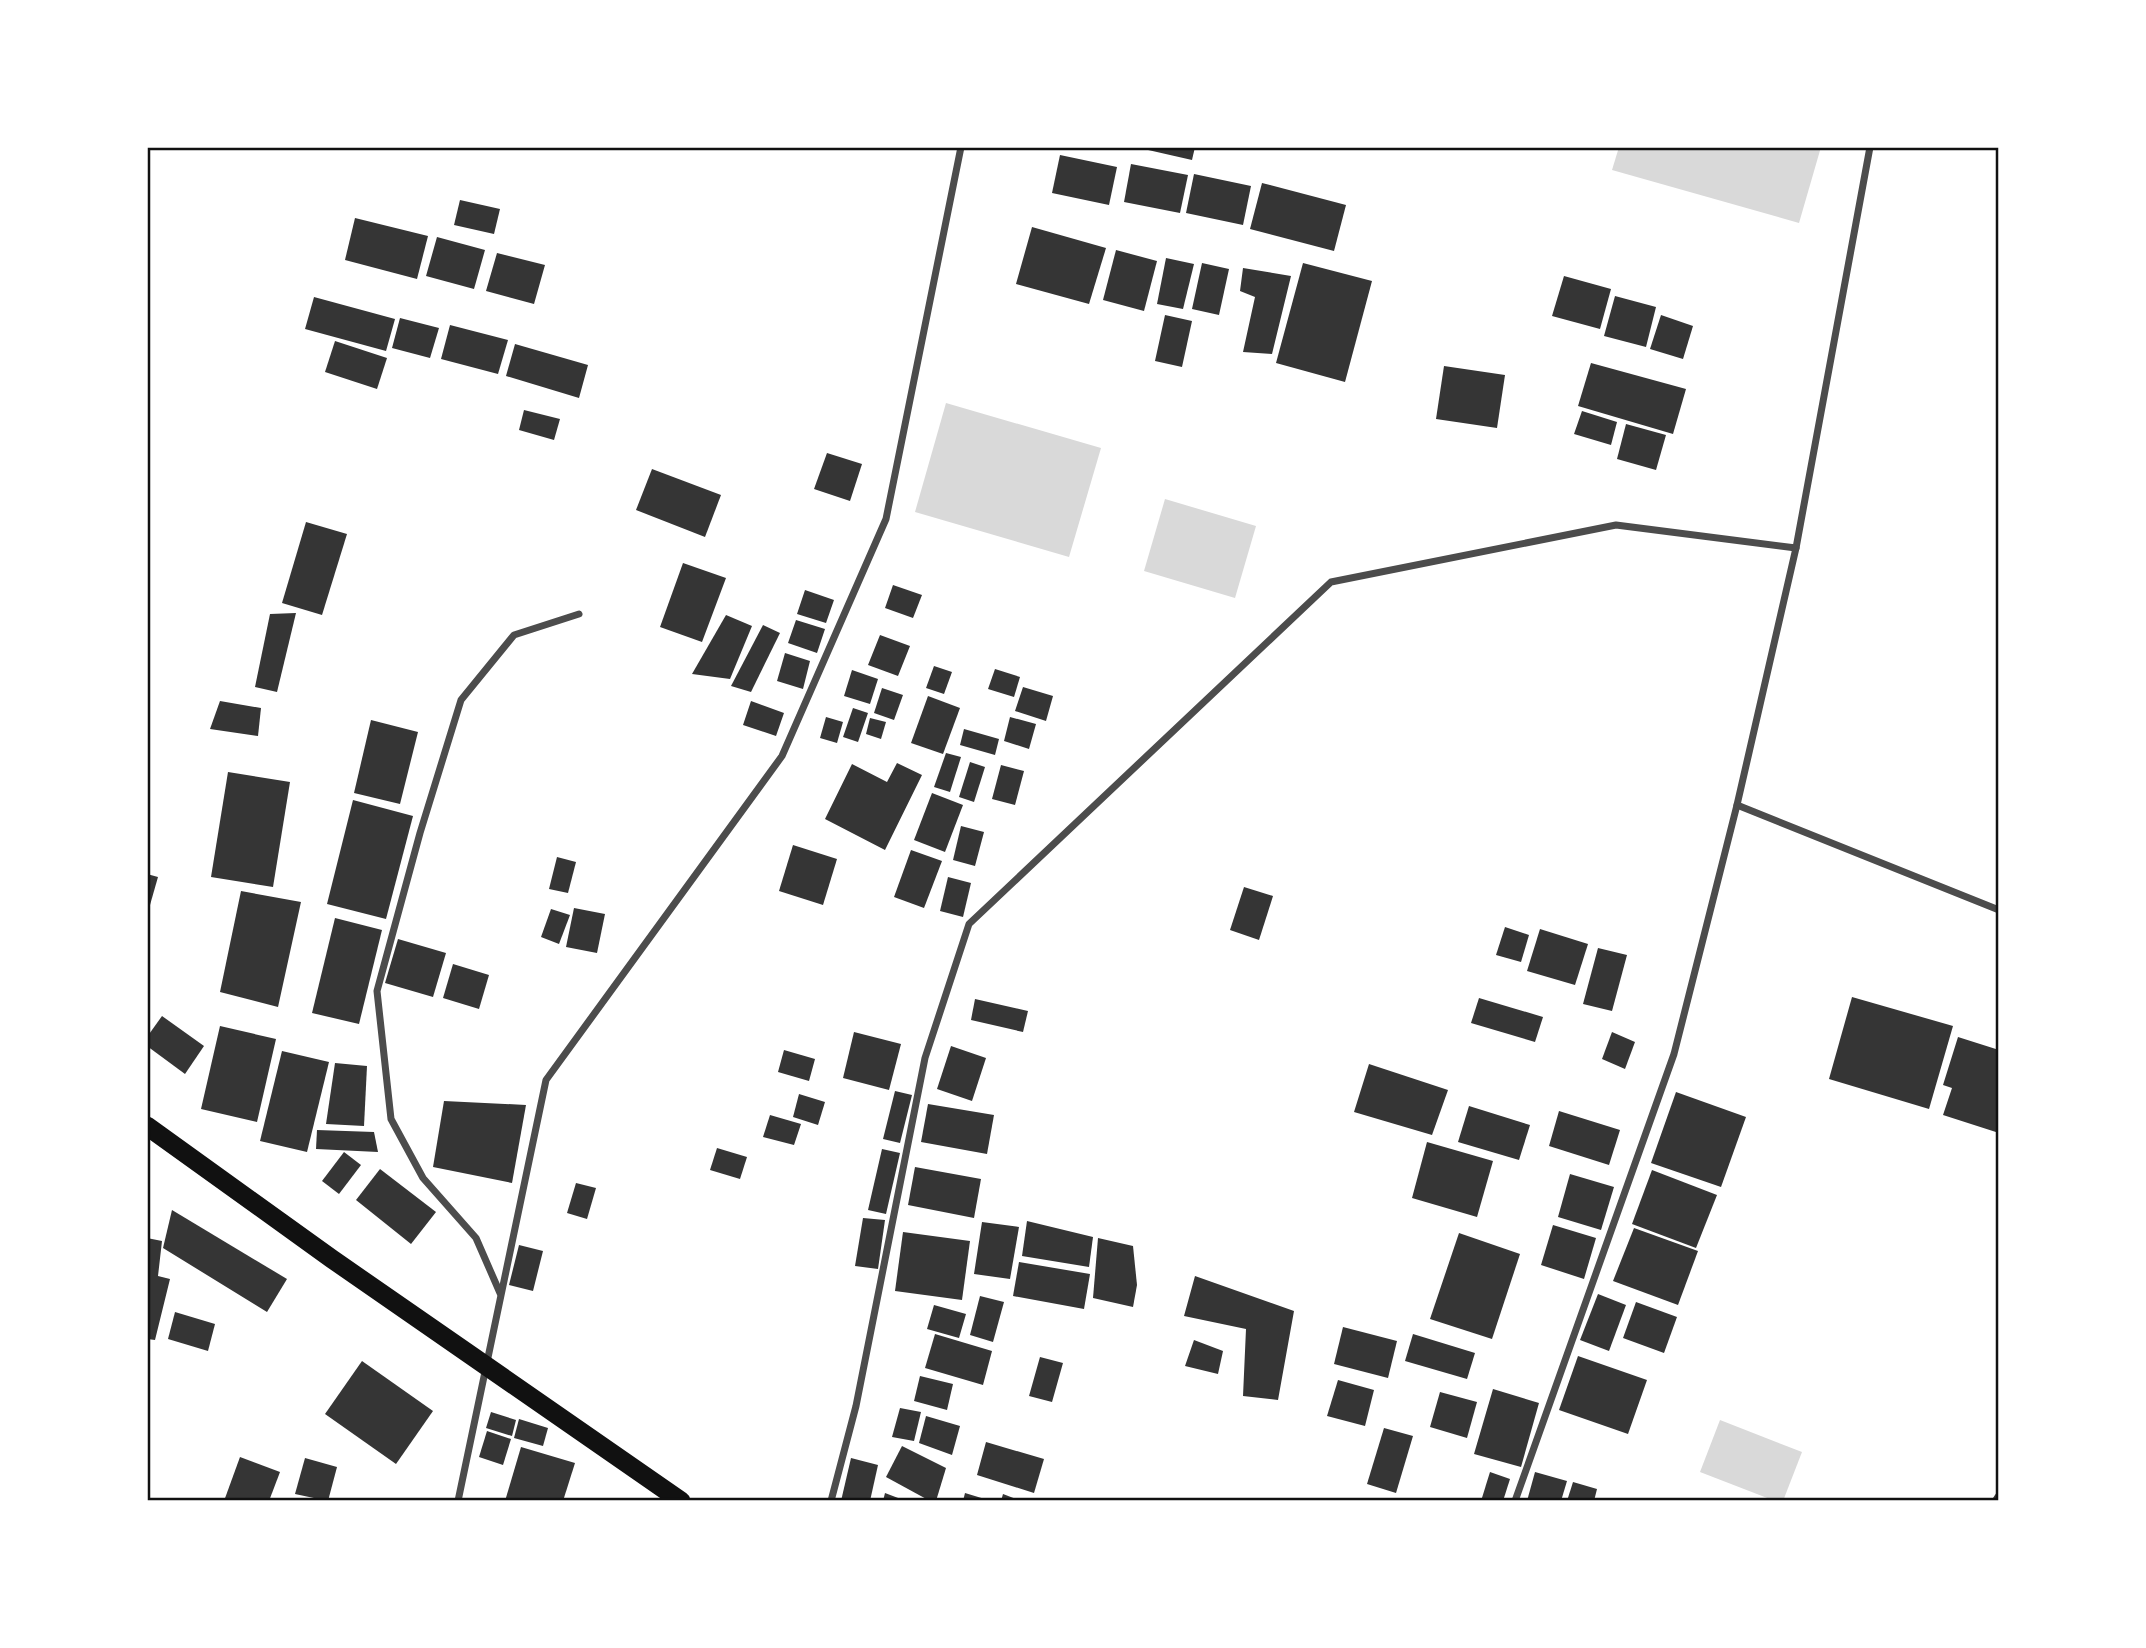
<svg xmlns="http://www.w3.org/2000/svg" width="2146" height="1648" viewBox="0 0 2146 1648" font-family="Roboto,sans-serif">
<style>
.water{fill:#d9d9d9}
.building{fill:#353535}
.lines{fill:none;stroke-linecap:round;stroke-linejoin:round}
.minor{stroke:#4c4c4c;stroke-width:7}
.trunk{stroke:#111;stroke-width:19}
.neatline{fill:none;stroke:#111;stroke-width:2.5}
</style>
<rect width="100%" height="100%" fill="#fff"/>
<g class="water">
<path d="M1619 147H1821L1799 223 1612 170Z"/>
<path d="M946 403 1101 448 1069 557 915 512Z"/>
<path d="M1165 499 1256 526 1235 598 1144 571Z"/>
<path d="M1720 1420 1802 1452 1783 1501H1775L1700 1472Z"/>
</g>
<g class="building">
<path d="M1135 147H1195L1192 160Z"/>
<path d="M1060 155 1117 167 1109 205 1052 193Z"/>
<path d="M1131 164 1188 175 1180 213 1124 202Z"/>
<path d="M1194 174 1251 186 1243 225 1186 213Z"/>
<path d="M1262 183 1346 205 1334 251 1250 229Z"/>
<path d="M460 200 500 209 494 234 454 225Z"/>
<path d="M355 218 428 236 417 279 345 260Z"/>
<path d="M1032 227 1106 248 1089 304 1016 284Z"/>
<path d="M437 237 485 250 474 289 426 276Z"/>
<path d="M1116 250 1157 261 1144 311 1103 300Z"/>
<path d="M497 253 545 265 534 304 486 291Z"/>
<path d="M1166 258 1194 264 1183 309 1157 304Z"/>
<path d="M1202 263 1229 269 1219 315 1192 309Z"/>
<path d="M1303 263 1372 281 1345 382 1276 363Z"/>
<path d="M1243 268 1291 276 1272 354 1243 352 1255 297 1240 291Z"/>
<path d="M1564 276 1611 289 1600 329 1552 316Z"/>
<path d="M1615 296 1656 307 1646 347 1604 336Z"/>
<path d="M314 297 395 319 386 351 305 329Z"/>
<path d="M1165 315 1192 321 1182 367 1155 361Z"/>
<path d="M1661 315 1693 326 1683 359 1650 349Z"/>
<path d="M400 318 439 328 430 358 392 348Z"/>
<path d="M450 325 508 340 498 374 441 359Z"/>
<path d="M335 341 387 358 377 389 325 372Z"/>
<path d="M515 344 588 365 579 398 506 376Z"/>
<path d="M1591 363 1686 389 1673 434 1578 406Z"/>
<path d="M1444 366 1505 375 1497 428 1436 419Z"/>
<path d="M524 410 560 419 554 440 519 430Z"/>
<path d="M1582 411 1617 422 1611 445 1574 434Z"/>
<path d="M1626 424 1666 435 1656 470 1617 459Z"/>
<path d="M827 453 862 464 850 501 814 489Z"/>
<path d="M652 469 721 495 705 537 636 510Z"/>
<path d="M306 522 347 534 322 615 282 603Z"/>
<path d="M683 563 726 578 702 642 660 627Z"/>
<path d="M893 585 922 595 913 618 885 608Z"/>
<path d="M805 590 834 600 826 623 797 614Z"/>
<path d="M296 613 277 692 255 687 270 614Z"/>
<path d="M726 615 752 626 730 679 692 674Z"/>
<path d="M796 620 825 629 817 653 788 643Z"/>
<path d="M763 625 780 633 751 692 731 686Z"/>
<path d="M880 635 910 646 898 676 868 665Z"/>
<path d="M785 653 810 661 803 689 777 681Z"/>
<path d="M934 666 952 672 944 694 926 688Z"/>
<path d="M995 669 1020 677 1014 697 988 689Z"/>
<path d="M852 670 878 679 870 704 844 696Z"/>
<path d="M1023 687 1053 696 1046 721 1015 711Z"/>
<path d="M882 688 903 695 894 720 874 713Z"/>
<path d="M928 696 960 708 943 754 911 743Z"/>
<path d="M220 701 261 708 258 736 210 729Z"/>
<path d="M751 701 784 713 776 736 743 725Z"/>
<path d="M853 708 868 713 858 742 843 737Z"/>
<path d="M826 717 843 722 837 743 820 738Z"/>
<path d="M1010 717 1036 724 1029 749 1004 741Z"/>
<path d="M870 718 886 722 881 739 866 734Z"/>
<path d="M371 720 418 732 400 804 354 793Z"/>
<path d="M964 729 999 739 995 755 960 745Z"/>
<path d="M946 753 961 757 950 792 934 787Z"/>
<path d="M970 762 985 767 974 802 959 797Z"/>
<path d="M897 763 922 775 885 850 825 819 852 764 887 782Z"/>
<path d="M1001 765 1024 771 1015 805 992 799Z"/>
<path d="M228 772 290 782 273 887 211 877Z"/>
<path d="M932 793 963 805 945 852 914 840Z"/>
<path d="M353 800 413 816 386 919 327 904Z"/>
<path d="M961 826 984 832 975 866 953 860Z"/>
<path d="M793 845 837 859 823 905 779 891Z"/>
<path d="M911 850 942 861 924 908 894 897Z"/>
<path d="M557 857 576 862 568 893 549 889Z"/>
<path d="M147 874 158 877 148 912H147Z"/>
<path d="M948 877 971 883 963 917 940 911Z"/>
<path d="M1244 887 1273 896 1259 940 1230 930Z"/>
<path d="M241 891 301 902 278 1007 220 992Z"/>
<path d="M574 908 605 914 597 953 566 947Z"/>
<path d="M551 909 570 915 559 944 541 937Z"/>
<path d="M335 918 382 930 359 1024 312 1013Z"/>
<path d="M1505 927 1529 935 1521 962 1496 955Z"/>
<path d="M1540 929 1588 944 1575 985 1527 971Z"/>
<path d="M398 939 446 953 433 997 385 983Z"/>
<path d="M1598 948 1627 955 1612 1011 1583 1004Z"/>
<path d="M453 964 489 975 479 1009 443 998Z"/>
<path d="M1852 997 1953 1026 1929 1109 1829 1079Z"/>
<path d="M1479 998 1543 1017 1535 1042 1471 1023Z"/>
<path d="M975 999 1028 1011 1023 1032 971 1020Z"/>
<path d="M162 1016 204 1046 185 1074 147 1046V1037Z"/>
<path d="M220 1026 276 1039 257 1122 201 1109Z"/>
<path d="M854 1032 901 1044 889 1090 843 1078Z"/>
<path d="M1612 1032 1635 1042 1625 1069 1602 1059Z"/>
<path d="M1958 1037 1999 1050V1133L1943 1115 1952 1088 1943 1085Z"/>
<path d="M951 1046 986 1058 972 1101 937 1089Z"/>
<path d="M784 1050 815 1059 809 1081 778 1072Z"/>
<path d="M282 1051 329 1062 307 1152 260 1141Z"/>
<path d="M335 1063 367 1066 364 1126 326 1124Z"/>
<path d="M1369 1064 1448 1090 1432 1135 1354 1112Z"/>
<path d="M895 1091 912 1095 900 1143 883 1139Z"/>
<path d="M1676 1092 1746 1117 1721 1187 1651 1163Z"/>
<path d="M799 1094 825 1102 818 1125 793 1117Z"/>
<path d="M444 1101 526 1105 512 1183 433 1167Z"/>
<path d="M928 1104 994 1115 987 1154 921 1142Z"/>
<path d="M1469 1106 1530 1125 1519 1160 1458 1142Z"/>
<path d="M1559 1111 1620 1130 1609 1165 1549 1146Z"/>
<path d="M770 1115 801 1124 794 1145 763 1137Z"/>
<path d="M317 1130 374 1132 378 1152 316 1149Z"/>
<path d="M1427 1142 1493 1161 1477 1217 1412 1198Z"/>
<path d="M717 1148 747 1157 740 1179 710 1170Z"/>
<path d="M882 1149 900 1153 886 1214 868 1210Z"/>
<path d="M344 1152 361 1165 339 1194 322 1181Z"/>
<path d="M915 1167 981 1179 974 1218 908 1205Z"/>
<path d="M380 1169 436 1212 411 1244 356 1200Z"/>
<path d="M1652 1170 1717 1195 1696 1248 1632 1224Z"/>
<path d="M1570 1174 1614 1187 1601 1230 1558 1217Z"/>
<path d="M576 1183 596 1188 587 1219 567 1213Z"/>
<path d="M172 1210 287 1279 267 1312 163 1248Z"/>
<path d="M863 1218 885 1220 878 1269 855 1266Z"/>
<path d="M1027 1221 1093 1237 1089 1267 1022 1256Z"/>
<path d="M982 1222 1019 1227 1010 1279 974 1274Z"/>
<path d="M1553 1225 1596 1238 1584 1279 1541 1265Z"/>
<path d="M1634 1228 1698 1251 1678 1305 1613 1281Z"/>
<path d="M903 1232 970 1241 962 1300 895 1291Z"/>
<path d="M1459 1233 1520 1254 1492 1339 1430 1319Z"/>
<path d="M147 1238 162 1241 158 1276 170 1279 155 1340 147 1339Z"/>
<path d="M1098 1238 1133 1246 1137 1285 1133 1307 1093 1298Z"/>
<path d="M519 1245 543 1251 533 1291 509 1285Z"/>
<path d="M1019 1262 1090 1274 1084 1309 1013 1296Z"/>
<path d="M1195 1276 1294 1311 1278 1400 1243 1396 1246 1329 1184 1316Z"/>
<path d="M1598 1294 1626 1305 1609 1351 1580 1340Z"/>
<path d="M980 1296 1004 1302 993 1342 970 1335Z"/>
<path d="M1636 1302 1677 1317 1664 1353 1623 1338Z"/>
<path d="M934 1305 966 1314 959 1338 927 1329Z"/>
<path d="M175 1312 215 1324 208 1351 168 1339Z"/>
<path d="M1343 1327 1397 1341 1388 1378 1334 1364Z"/>
<path d="M935 1334 992 1351 983 1385 925 1368Z"/>
<path d="M1413 1334 1475 1353 1467 1379 1405 1361Z"/>
<path d="M1194 1340 1223 1351 1218 1374 1185 1366Z"/>
<path d="M1578 1356 1647 1380 1628 1434 1559 1410Z"/>
<path d="M1040 1357 1063 1363 1052 1402 1029 1396Z"/>
<path d="M362 1361 433 1411 396 1464 325 1414Z"/>
<path d="M920 1376 953 1384 947 1410 914 1401Z"/>
<path d="M1338 1380 1374 1390 1365 1426 1327 1416Z"/>
<path d="M1493 1389 1539 1403 1521 1467 1474 1454Z"/>
<path d="M1440 1392 1477 1402 1467 1438 1430 1427Z"/>
<path d="M900 1408 921 1412 914 1441 892 1437Z"/>
<path d="M491 1412 516 1420 512 1436 486 1428Z"/>
<path d="M926 1416 960 1426 952 1455 919 1443Z"/>
<path d="M519 1419 548 1428 543 1446 514 1438Z"/>
<path d="M1384 1428 1413 1436 1396 1493 1367 1484Z"/>
<path d="M487 1431 511 1439 503 1465 479 1457Z"/>
<path d="M986 1442 1044 1459 1034 1493 977 1475Z"/>
<path d="M902 1446 946 1468 936 1501H930L886 1477Z"/>
<path d="M521 1447 575 1463 563 1501H505Z"/>
<path d="M240 1457 280 1472 269 1501H224Z"/>
<path d="M305 1458 337 1467 328 1501 295 1494Z"/>
<path d="M851 1458 878 1465 870 1501H841Z"/>
<path d="M1490 1472 1510 1479 1503 1501H1481Z"/>
<path d="M1535 1472 1567 1481 1561 1501H1527Z"/>
<path d="M1573 1482 1597 1489 1594 1501H1567Z"/>
<path d="M1999 1489V1501H1991Z"/>
<path d="M885 1493 906 1501H883Z"/>
<path d="M965 1493 988 1500V1501H963Z"/>
<path d="M1003 1494 1021 1501H1001Z"/>
</g>
<g class="lines">
<g class="minor">
<path d="M1737 805 1999 910"/>
<path d="M500 1293 476 1238 423 1178 391 1119 377 991 420 833 461 700 514 635 579 614"/>
<path d="M458 1501 546 1080 782 756 886 519 961 147"/>
<path d="M831 1501 856 1406 925 1058 969 924 1331 582 1616 525 1796 548"/>
<path d="M1515 1501 1674 1054 1737 805 1796 548 1870 147"/>
</g>
<path class="trunk" d="M147 1126 332 1259 681 1501"/>
</g>
<rect width="2146" height="1648" fill="none" stroke="#ffffff" stroke-width="298"/>
<rect x="149" y="149" width="1848" height="1350" class="neatline"/>
</svg>
